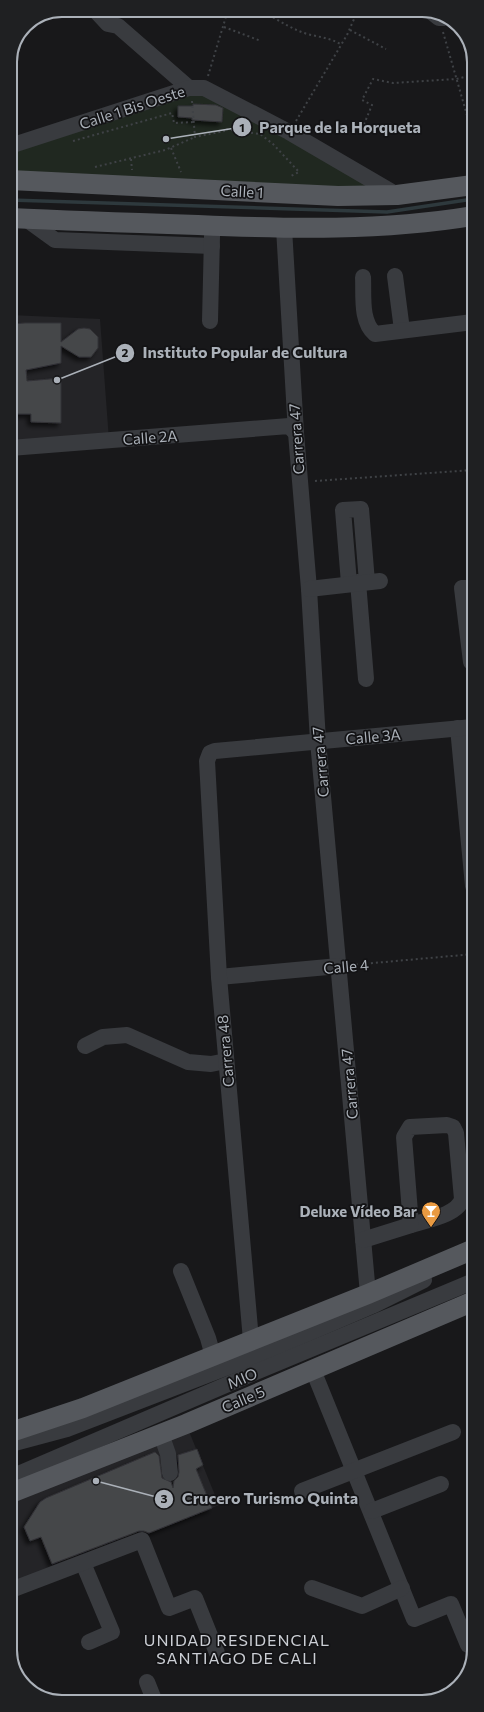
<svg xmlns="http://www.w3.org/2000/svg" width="484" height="1712" viewBox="0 0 484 1712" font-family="Commissioner,sans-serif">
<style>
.built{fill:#242427}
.green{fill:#202820}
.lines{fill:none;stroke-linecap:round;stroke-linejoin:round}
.stream{stroke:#2e393d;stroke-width:3.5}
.building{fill:#45464a;stroke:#323236;filter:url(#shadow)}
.path{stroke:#3f4246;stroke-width:2;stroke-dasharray:2 3;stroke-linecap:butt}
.minor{stroke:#393b3f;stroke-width:16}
.major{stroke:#55585d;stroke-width:20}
.labels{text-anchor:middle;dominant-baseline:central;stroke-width:3.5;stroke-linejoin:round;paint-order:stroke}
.street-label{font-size:15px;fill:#abb1b9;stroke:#131315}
.poi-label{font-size:15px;font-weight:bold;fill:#abb1b9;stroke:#131315;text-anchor:end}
.neighbourhood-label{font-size:16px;letter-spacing:1px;fill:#cccfd5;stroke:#131315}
.rim{fill:none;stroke:#abb1b9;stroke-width:2}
.leader{fill:none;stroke:#abb1b9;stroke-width:1.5}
.callout-dot{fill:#abb1b9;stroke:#131315;stroke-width:1.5}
.mark-label{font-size:12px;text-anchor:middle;font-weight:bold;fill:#111}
.callout-label{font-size:16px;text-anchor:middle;font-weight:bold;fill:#abb1b9;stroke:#131315;stroke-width:3.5;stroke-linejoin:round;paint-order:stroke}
</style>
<defs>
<filter id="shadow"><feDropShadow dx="-3.5" dy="3.5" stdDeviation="2" flood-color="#0009"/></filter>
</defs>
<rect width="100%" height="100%" fill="#18181a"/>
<g class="built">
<path d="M10 315 100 319 109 440 10 448Z"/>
<path d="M186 1424 219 1505 11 1590V1493Z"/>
</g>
<path class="green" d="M189 88 397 195 10 180V146Z"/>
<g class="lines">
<path class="stream" d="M10 200 387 212 473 199"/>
</g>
<g class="building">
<path d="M193 104 216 105 223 108 222 122 192 120V118L178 117V106H193Z"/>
<path d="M25 323H61V342L78 329 84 328 90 329 98 337V348L91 357H79L61 346V363L26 370 27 381 61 378V423L31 422V414H10V324Z"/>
<path d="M197 1449 203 1465 196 1469 212 1508 149 1533 144 1531H139L52 1564 41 1537 30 1541 24 1527 40 1502 46 1498 155 1452 159 1456 162 1478 171 1482 173 1488 174 1481 178 1477 179 1472 178 1455Z"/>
</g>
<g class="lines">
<g class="path">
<path d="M260 10C275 18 289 28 307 34 319 37 331 38 342 45"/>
<path d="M224 27 261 41"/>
<path d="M350 30 386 49"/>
<path d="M443 32 473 136"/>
<path d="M208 76 228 10"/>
<path d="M192 101 195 137 224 131V129L260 134 273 144 299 172 289 177"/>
<path d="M296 121 347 35 358 10"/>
<path d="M362 129 372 105 362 100 373 79 393 83 456 79 473 75"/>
<path d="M73 141 172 113 174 123 194 122"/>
<path d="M171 148 181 172"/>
<path d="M131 159 132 170"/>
<path d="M95 167 165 150 195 137"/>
<path d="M315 481 473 470"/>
<path d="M351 965 474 954"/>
<path d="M11 1639V1603"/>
</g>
<g class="minor">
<path d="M95 10 108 24 118 26 189 88"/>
<path d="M429 10 439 18H444"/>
<path d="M10 146 189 88H204L289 132 397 195"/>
<path d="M26 219 55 240 212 246"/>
<path d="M284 228 296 433 309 589 318 741 368 1294"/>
<path d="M395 276 402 330"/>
<path d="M363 277C364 295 360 321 375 334L473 322"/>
<path d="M210 321 212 236"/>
<path d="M10 448 289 426 296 433"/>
<path d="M358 582 366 679"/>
<path d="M349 583 343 510 361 509 367 582"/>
<path d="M309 589 380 581"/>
<path d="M471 662 462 588H473"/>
<path d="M458 728 473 886"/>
<path d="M219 977 339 966"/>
<path d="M85 1046 103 1037 127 1035 188 1062 211 1064 226 1061"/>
<path d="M447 1125 453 1127 456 1133 462 1199C458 1215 426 1220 411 1225L404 1137 410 1127Z"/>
<path d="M363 1240 411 1225"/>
<path d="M181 1271 208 1338 213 1356"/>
<path d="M251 1340 219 977 207 761 210 753 215 751 473 727"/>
<path d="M313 1370 414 1619 451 1604 468 1645 474 1647"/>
<path d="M161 1434 168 1454 170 1473"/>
<path d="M11 1444 67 1429 254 1357 372 1306 424 1280"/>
<path d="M11 1477 256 1372 474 1281"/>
<path d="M302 1491 453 1432"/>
<path d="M372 1511 441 1484"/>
<path d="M83 1563 112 1632 89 1642"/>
<path d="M312 1588 362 1606 402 1588"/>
<path d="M11 1590 142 1540 169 1608 195 1598 217 1653"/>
<path d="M147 1682 155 1702"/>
</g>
<g class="major">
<path d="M10 180 338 196 397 195 473 185"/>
<path d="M10 218C73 221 135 223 198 225 290 229 382 231 473 216"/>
<path d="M11 1432 83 1408 368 1294 474 1249"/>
<path d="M11 1493 186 1424 474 1301"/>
</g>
</g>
<defs>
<g id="bar-pin" transform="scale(1)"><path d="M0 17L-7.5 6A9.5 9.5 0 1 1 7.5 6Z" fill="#e99a41" stroke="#131315"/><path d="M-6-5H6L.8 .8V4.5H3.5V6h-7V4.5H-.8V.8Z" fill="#fff"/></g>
</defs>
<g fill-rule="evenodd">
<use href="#bar-pin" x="431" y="1211"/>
</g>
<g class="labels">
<g class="street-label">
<text transform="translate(132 107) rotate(-18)">Calle 1 Bis Oeste</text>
<text transform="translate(242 191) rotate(3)">Calle 1</text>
<text transform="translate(150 437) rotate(-4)">Calle 2A</text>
<text transform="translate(296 439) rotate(-94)">Carrera 47</text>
<text transform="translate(373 736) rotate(-5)">Calle 3A</text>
<text transform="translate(320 762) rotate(-95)">Carrera 47</text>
<text transform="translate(346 966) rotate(-5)">Calle 4</text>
<text transform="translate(225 1051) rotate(-95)">Carrera 48</text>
<text transform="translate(349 1084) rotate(-95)">Carrera 47</text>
<text transform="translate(242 1378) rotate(-23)">MIO</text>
<text transform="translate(243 1399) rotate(-23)">Calle 5</text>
</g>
<g class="poi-label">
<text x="417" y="1211">Deluxe Vídeo Bar</text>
</g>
<g class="neighbourhood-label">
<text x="237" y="1639">UNIDAD RESIDENCIAL<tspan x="237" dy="18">SANTIAGO DE CALI</tspan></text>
</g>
</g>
<path d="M0 0H484V1712H0ZM62 17H422A45 45 0 0 1 467 62V1650A45 45 0 0 1 422 1695H62A45 45 0 0 1 17 1650V62A45 45 0 0 1 62 17Z" fill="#1f2022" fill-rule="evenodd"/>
<path class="rim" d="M62 17H422A45 45 0 0 1 467 62V1650A45 45 0 0 1 422 1695H62A45 45 0 0 1 17 1650V62A45 45 0 0 1 62 17Z"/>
<path class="leader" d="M166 139L242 127M57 380L125 353M96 1481L164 1499"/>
<g class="callout-dot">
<circle cx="166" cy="139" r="4"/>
<circle cx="57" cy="380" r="4"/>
<circle cx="96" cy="1481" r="4"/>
<circle cx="242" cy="127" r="10"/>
<circle cx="125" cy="353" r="10"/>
<circle cx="164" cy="1499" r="10"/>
</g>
<g class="mark-label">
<text x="242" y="132">1</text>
<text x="125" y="357">2</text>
<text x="164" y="1503">3</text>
</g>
<g class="callout-label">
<text x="340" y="133">Parque de la Horqueta</text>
<text x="245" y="358">Instituto Popular de Cultura</text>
<text x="270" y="1504">Crucero Turismo Quinta</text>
</g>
</svg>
